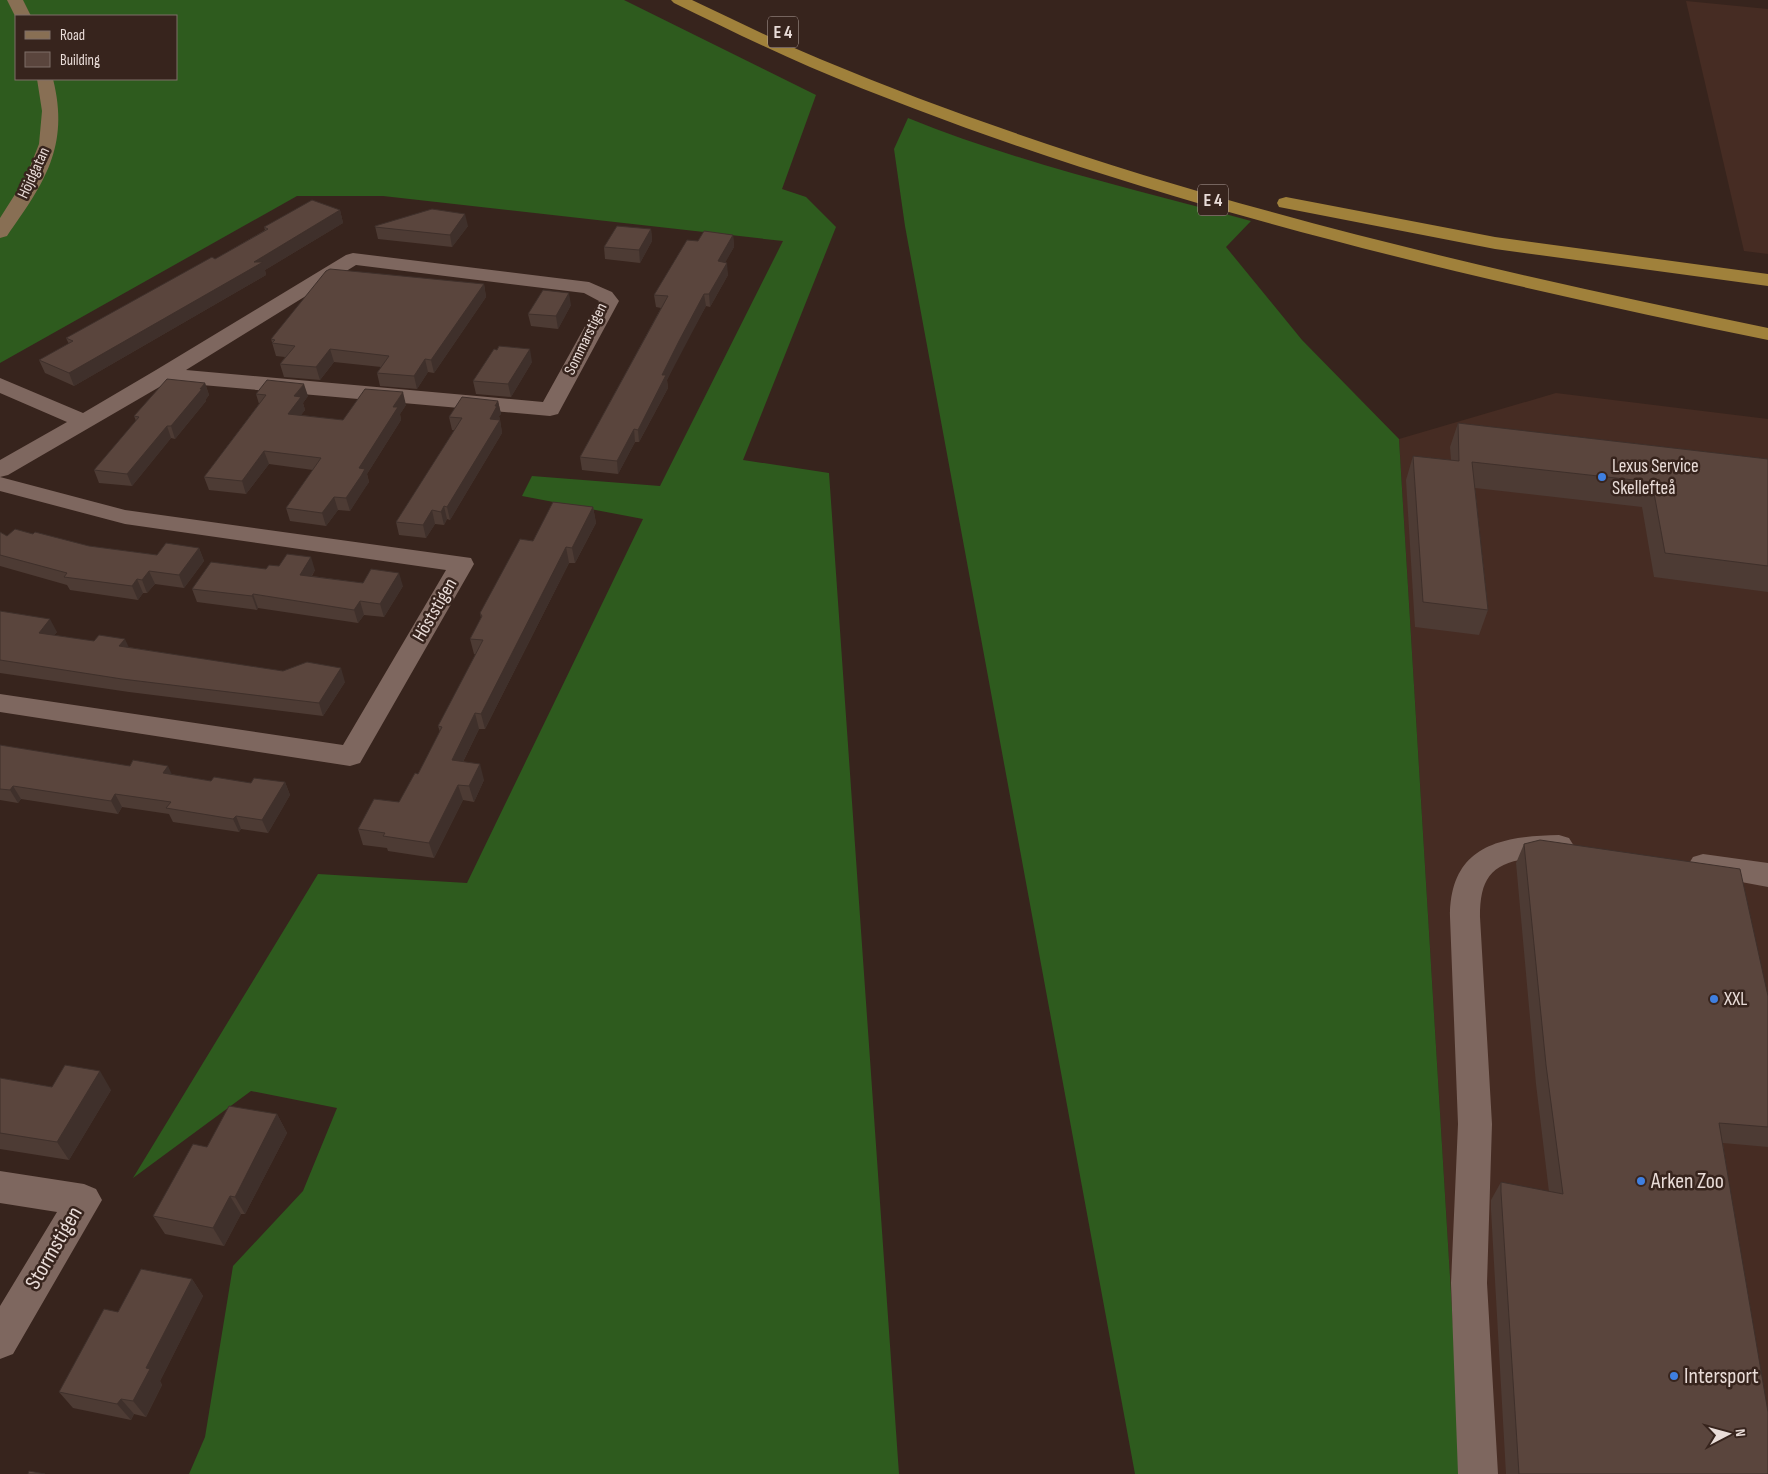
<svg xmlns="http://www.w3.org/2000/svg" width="1768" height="1474" viewBox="0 0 1768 1474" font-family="'Sofia Sans Condensed',sans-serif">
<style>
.built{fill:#462c23}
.forest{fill:#2e5b1e;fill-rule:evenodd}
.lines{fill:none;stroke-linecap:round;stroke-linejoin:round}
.street{fill:#7e675f;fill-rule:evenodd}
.secondary{fill:#886f54;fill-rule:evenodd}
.highway{fill:#a0813b;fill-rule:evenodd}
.wall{fill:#4d3b34}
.shaded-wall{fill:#3f302b}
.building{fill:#5a453d;stroke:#3f302b}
.shop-dot{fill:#3f7fe0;stroke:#37241d;stroke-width:2}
.labels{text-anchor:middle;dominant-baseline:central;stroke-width:5;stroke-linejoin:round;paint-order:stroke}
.far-street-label{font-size:16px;fill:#e9dcd8;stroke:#37241d}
.shield{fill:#37241d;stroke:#b4a5a0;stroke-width:1}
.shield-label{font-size:18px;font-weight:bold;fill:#e9dcd8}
.poi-label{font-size:19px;fill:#e9dcd8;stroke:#37241d;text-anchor:start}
.street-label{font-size:19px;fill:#e9dcd8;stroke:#37241d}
.near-poi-label{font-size:22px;fill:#e9dcd8;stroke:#37241d;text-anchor:start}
.near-street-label{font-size:22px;fill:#e9dcd8;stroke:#37241d}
</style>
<rect width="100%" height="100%" fill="#37241d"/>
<g class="built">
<path d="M1686 1 1768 9V254L1744 251Z"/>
<path d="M1556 393 1768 419V1474H1462L1399 439Z"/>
</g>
<g class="forest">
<path d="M0 0H624L816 95 782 189 806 197 836 227 743 460 829 473 899 1474H189L205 1437 233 1266 303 1191 337 1108 251 1091 133 1178 318 874 467 883 643 519 522 496 532 476 660 486 783 241 383 196H297L0 363ZM16 16H176V79H16Z"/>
<path d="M908 118C1019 163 1136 190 1251 221L1226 247 1302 340 1399 439 1462 1474H1135L905 226 894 149Z"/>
</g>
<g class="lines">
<g class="street">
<path d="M353 253 589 282 612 292 619 301 558 414 550 416 168 382 8 475 0 477 125 510 471 558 474 564 360 763 350 766 0 712V694L343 745 446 570 125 524 0 491V460L67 422 0 393V378L83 413 156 370 346 255ZM356 265 584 293 599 301 543 402 186 370Z"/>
<path d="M1559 835 1569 838 1574 846 1569 854C1557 858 1544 857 1531 858 1491 863 1480 878 1480 917L1492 1124 1487 1283 1498 1474H1458L1451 1283 1458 1124 1450 917C1450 846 1499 836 1559 835Z"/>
<path d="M1703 854 1768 863V887L1693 873 1688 865 1693 857Z"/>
<path d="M0 1171 84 1184 96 1189 102 1200 13 1354 0 1359V1306L57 1212 0 1203Z"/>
</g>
<g class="secondary">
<path d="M7 0H23L31 16 16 18Z"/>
<path d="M37 79H53C70 147 44 183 7 236L0 238V218L26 177 39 144 42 111Z"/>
</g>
<g class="highway">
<path d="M671 0H692C734 20 777 41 820 59 1124 186 1447 262 1768 328V340C1443 273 1116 196 810 67 764 47 719 25 674 3Z"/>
<path d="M1286 197 1495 237 1768 274V286L1495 249 1279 207 1277 203 1279 199Z"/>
</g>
</g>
<g class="wall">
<path d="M340 210 343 223 265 270 266 275 74 386 45 373 39 360 69 344 66 338 215 259 265 230 264 227Z"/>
<path d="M375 226H468L452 247 378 239Z"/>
<path d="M651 229 652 241 640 263 605 259 604 247Z"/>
<path d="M733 235 734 247 725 262 728 275 710 307 706 306 680 353 667 380 668 388 639 442H635L618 474 582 470 580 457 661 308 656 307 654 295 698 241Z"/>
<path d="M484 284 486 297 434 373 428 372 417 389 380 386 377 373 381 367 334 362 320 380 284 377 280 364 285 357 276 356 271 339Z"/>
<path d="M571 305 558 329 531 326 528 314Z"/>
<path d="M497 350 532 362 511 397 476 394 473 381Z"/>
<path d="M205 383 209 395 206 399V401L175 439 171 438 132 486 99 483 94 470 136 421 134 416Z"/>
<path d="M256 394 308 396 303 403 305 410 301 415 343 420 406 405 400 414 401 420 367 474 369 482 364 489 350 511 338 510 326 526 290 521 286 508 313 470 269 464 246 494 209 490 204 477 259 404Z"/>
<path d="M498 401 501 414 499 416 500 420 502 433 450 520 447 519 444 525 435 524 426 538 399 535 396 522 455 430H452L449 417Z"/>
<path d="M1458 423 1768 459V592L1654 577 1642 507 1475 488 1488 610 1479 635 1415 627 1406 480 1413 456 1451 460 1450 447Z"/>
<path d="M593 507 596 523 575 563H569L485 729H479L463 762 484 780 474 802 463 800 434 858 388 851 387 848 363 845 358 829 399 802 418 774 440 732 438 726 476 655 474 654 470 639 481 618 480 613 533 541Z"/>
<path d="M0 532 7 536 33 534 89 546 157 555 199 548 204 561 184 588 155 584 147 593H143L138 600 70 590 67 585 0 566Z"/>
<path d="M266 569 315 570 312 576 363 583 403 586 384 617 364 615 358 623 258 608 257 610 197 602 192 589Z"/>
<path d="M0 611 57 632 54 635 345 682 323 716 129 692 0 673Z"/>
<path d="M0 745 211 781 251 783 285 782 290 795 268 833 241 829 239 832 173 822 169 814 122 807 118 814 21 799 18 803 0 800Z"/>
<path d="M1524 844 1768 996V1147L1723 1143 1768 1474H1506L1491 1210V1200L1501 1182 1549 1192 1536 1084 1516 863Z"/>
<path d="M0 1078 52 1087 111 1090 69 1160 0 1149Z"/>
<path d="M277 1114 287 1133 245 1214H241L224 1246 165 1234 153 1216 207 1147Z"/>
<path d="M192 1279 203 1296 160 1381 162 1385 146 1417 134 1414 131 1420 73 1408 59 1392 118 1312Z"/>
</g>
<g class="shaded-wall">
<path d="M340 210 343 223 265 270 266 275 74 386 69 373Z"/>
<path d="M465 214 468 226 452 247 450 235Z"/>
<path d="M651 229 652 241 640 263 639 250Z"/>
<path d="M733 235 734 247 719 274 718 261Z"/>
<path d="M727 263 728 275 710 307 709 294Z"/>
<path d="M484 284 486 297 434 373 431 360Z"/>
<path d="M569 293 571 305 558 329 556 316Z"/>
<path d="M704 294 706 306 667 380 668 388 639 442 638 430 662 375 679 341Z"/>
<path d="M330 349 334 362 320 380 316 367Z"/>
<path d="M530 349 532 362 511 397 508 384Z"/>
<path d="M425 359 428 372 417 389 414 376Z"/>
<path d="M205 383 209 395 206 399V401L175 439 171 426Z"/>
<path d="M304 384 308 396 303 403 305 410 292 427 288 414 294 396Z"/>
<path d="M403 392 406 405 400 414 401 420 367 474 369 482 350 511 346 498 359 468 393 407Z"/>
<path d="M498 401 501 414 499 416 500 419 495 428 500 420 502 433 450 520 447 507Z"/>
<path d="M167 426 171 438 132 486 127 474Z"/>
<path d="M634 429 635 442 618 474 617 461Z"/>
<path d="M264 451 269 464 246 494 242 481Z"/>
<path d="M334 497 338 510 326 526 322 513Z"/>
<path d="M444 506 447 519 444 525 441 512Z"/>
<path d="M593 507 596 523 575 563 572 548Z"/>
<path d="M432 510 435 524 426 538 423 525Z"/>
<path d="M566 547 569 563 485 729 481 714Z"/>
<path d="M199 548 204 561 184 588 179 575Z"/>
<path d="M311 557 315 570 304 588 300 575Z"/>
<path d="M149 571 155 584 147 593 142 580Z"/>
<path d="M399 573 403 586 384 617 380 604Z"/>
<path d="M137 579 143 593 138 600 132 586Z"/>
<path d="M253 594 258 608 257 610 252 596Z"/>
<path d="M360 601 364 615 358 623 354 610Z"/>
<path d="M50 619 57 632 45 646 39 633Z"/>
<path d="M125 639 131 652 119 646Z"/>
<path d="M341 668 345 682 323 716 319 703Z"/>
<path d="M475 713 479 729 456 776 452 760Z"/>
<path d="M480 764 484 780 474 802 469 786Z"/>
<path d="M168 766 174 779 163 773Z"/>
<path d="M285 782 290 795 268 833 262 820Z"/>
<path d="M458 785 463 800 434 858 429 843Z"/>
<path d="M13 786 21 799 18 803 10 790Z"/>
<path d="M115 794 122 807 118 814 111 801Z"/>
<path d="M236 816 241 829 239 832 233 819Z"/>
<path d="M100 1071 111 1090 69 1160 57 1142Z"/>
<path d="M277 1114 287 1133 245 1214 235 1197Z"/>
<path d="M230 1196 241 1214 224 1246 213 1228Z"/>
<path d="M192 1279 203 1296 160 1381 162 1385 146 1417 133 1401 146 1368Z"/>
<path d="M121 1399 134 1414 131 1420 117 1404Z"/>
</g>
<g class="building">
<path d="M312 200 340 210 254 262H263L69 373 39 360 73 341 66 338 212 257 215 259 268 229 264 227Z"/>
<path d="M432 209 465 214 450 235 375 227V226Z"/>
<path d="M617 226 651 229 639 250 604 247Z"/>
<path d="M704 231 733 235 718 261 727 263 709 294H704L679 341 662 375H666L638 430 634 429 617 461 580 457 668 296 654 295 687 240 698 241Z"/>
<path d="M330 269 484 284 431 360 425 359 414 376 377 373 389 356 330 349 316 367 280 364 295 346 272 343 275 340 271 339 326 271Z"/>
<path d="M543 290 569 293 556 316 528 314Z"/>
<path d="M499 346 530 349 508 384 473 381 494 349 497 350Z"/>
<path d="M167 379 205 383 200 389H202L171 426H167L127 474 94 470 139 417 134 416Z"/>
<path d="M267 380 304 384 294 396 301 397 288 414 343 420 365 389 403 392 393 407H398L359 468 365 469 361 476 346 498 334 497 322 513 286 508 321 458 264 451 242 481 204 477 266 395 256 394Z"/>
<path d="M462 397 498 401 495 406H497L490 419 500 420 447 507 444 506 441 512 432 510 423 525 396 522 462 418 449 417Z"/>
<path d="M1458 423 1768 459V566L1665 553 1652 482 1472 462 1488 610 1423 602 1413 456 1459 461Z"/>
<path d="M553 502 593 507 572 548 566 547 481 714 475 713 452 760 480 764 469 786 458 785 429 843 383 836 385 833 358 829 374 799 399 802 415 773 418 774 442 727 438 726 483 640 470 639 482 616 480 613 520 539 533 541Z"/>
<path d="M15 529 33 534 35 532 89 546 157 555 166 543 199 548 179 575 149 571 142 580 137 579 132 586 64 577 67 573 0 555V532L7 536Z"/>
<path d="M287 554 311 557 300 575 363 583 371 569 399 573 380 604 360 601 354 610 253 594 252 596 192 589 211 562 266 569 269 565 279 566Z"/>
<path d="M0 611 50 619 39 633 94 641 99 635 125 639 119 646 283 671 307 662 341 668 319 703 122 679 0 660Z"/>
<path d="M0 745 130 766 133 760 168 766 163 773 211 781 214 777 251 783 254 778 285 782 262 820 236 816 233 819 166 808 171 802 115 794 111 801 13 786 10 790 0 789Z"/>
<path d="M1540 840 1740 869 1768 996V1127L1719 1123 1768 1412V1474H1519L1501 1192V1182L1563 1194 1546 1065 1524 844Z"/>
<path d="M65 1065 100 1071 57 1142 0 1133V1078L52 1087Z"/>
<path d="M229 1106 277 1114 235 1197 230 1196 213 1228 153 1216 193 1144 207 1147Z"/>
<path d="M141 1269 192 1279 146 1368 150 1369 133 1401 121 1399 117 1404 59 1392 104 1309 118 1312Z"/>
<path d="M29 1471 45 1474H28Z"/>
</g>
<g class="shop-dot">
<circle cx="1602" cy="477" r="5"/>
<circle cx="1714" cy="999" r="5"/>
<circle cx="1641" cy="1181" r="5"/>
<circle cx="1674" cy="1376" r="5"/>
</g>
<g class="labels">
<g class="far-street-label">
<text transform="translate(34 173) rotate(-65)">Höjdgatan</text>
<text transform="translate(586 339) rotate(-64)">Sommarstigen</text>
</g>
<g class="shield">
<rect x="768" y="16.5" width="30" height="31" rx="4"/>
<rect x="1198" y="184.5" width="30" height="31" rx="4"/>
</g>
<g class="shield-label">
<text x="783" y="32">E 4</text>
<text x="1213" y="200">E 4</text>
</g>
<g class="poi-label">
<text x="1612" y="466">Lexus Service<tspan x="1612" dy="22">Skellefteå</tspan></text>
<text x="1724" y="999">XXL</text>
</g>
<g class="street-label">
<text transform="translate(435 610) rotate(-60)">Höststigen</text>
</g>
<g class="near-poi-label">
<text x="1651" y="1181">Arken Zoo</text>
<text x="1684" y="1376">Intersport</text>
</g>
<g class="near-street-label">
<text transform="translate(54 1248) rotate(-60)">Stormstigen</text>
</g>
</g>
<rect x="15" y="15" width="162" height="65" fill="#37241d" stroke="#7e6e68"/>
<rect x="25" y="31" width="25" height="8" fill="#886f54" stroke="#7e6e68"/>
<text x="60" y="40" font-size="15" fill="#e9dcd8">Road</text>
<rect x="25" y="52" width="25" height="15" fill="#5a453d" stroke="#7e6e68"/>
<text x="60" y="65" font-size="15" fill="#e9dcd8">Building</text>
<g transform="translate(1728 1434) rotate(84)" stroke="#37241d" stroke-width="4" paint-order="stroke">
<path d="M0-4L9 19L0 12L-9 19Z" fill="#e9dcd8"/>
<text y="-8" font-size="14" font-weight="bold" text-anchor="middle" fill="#e9dcd8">N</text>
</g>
</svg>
